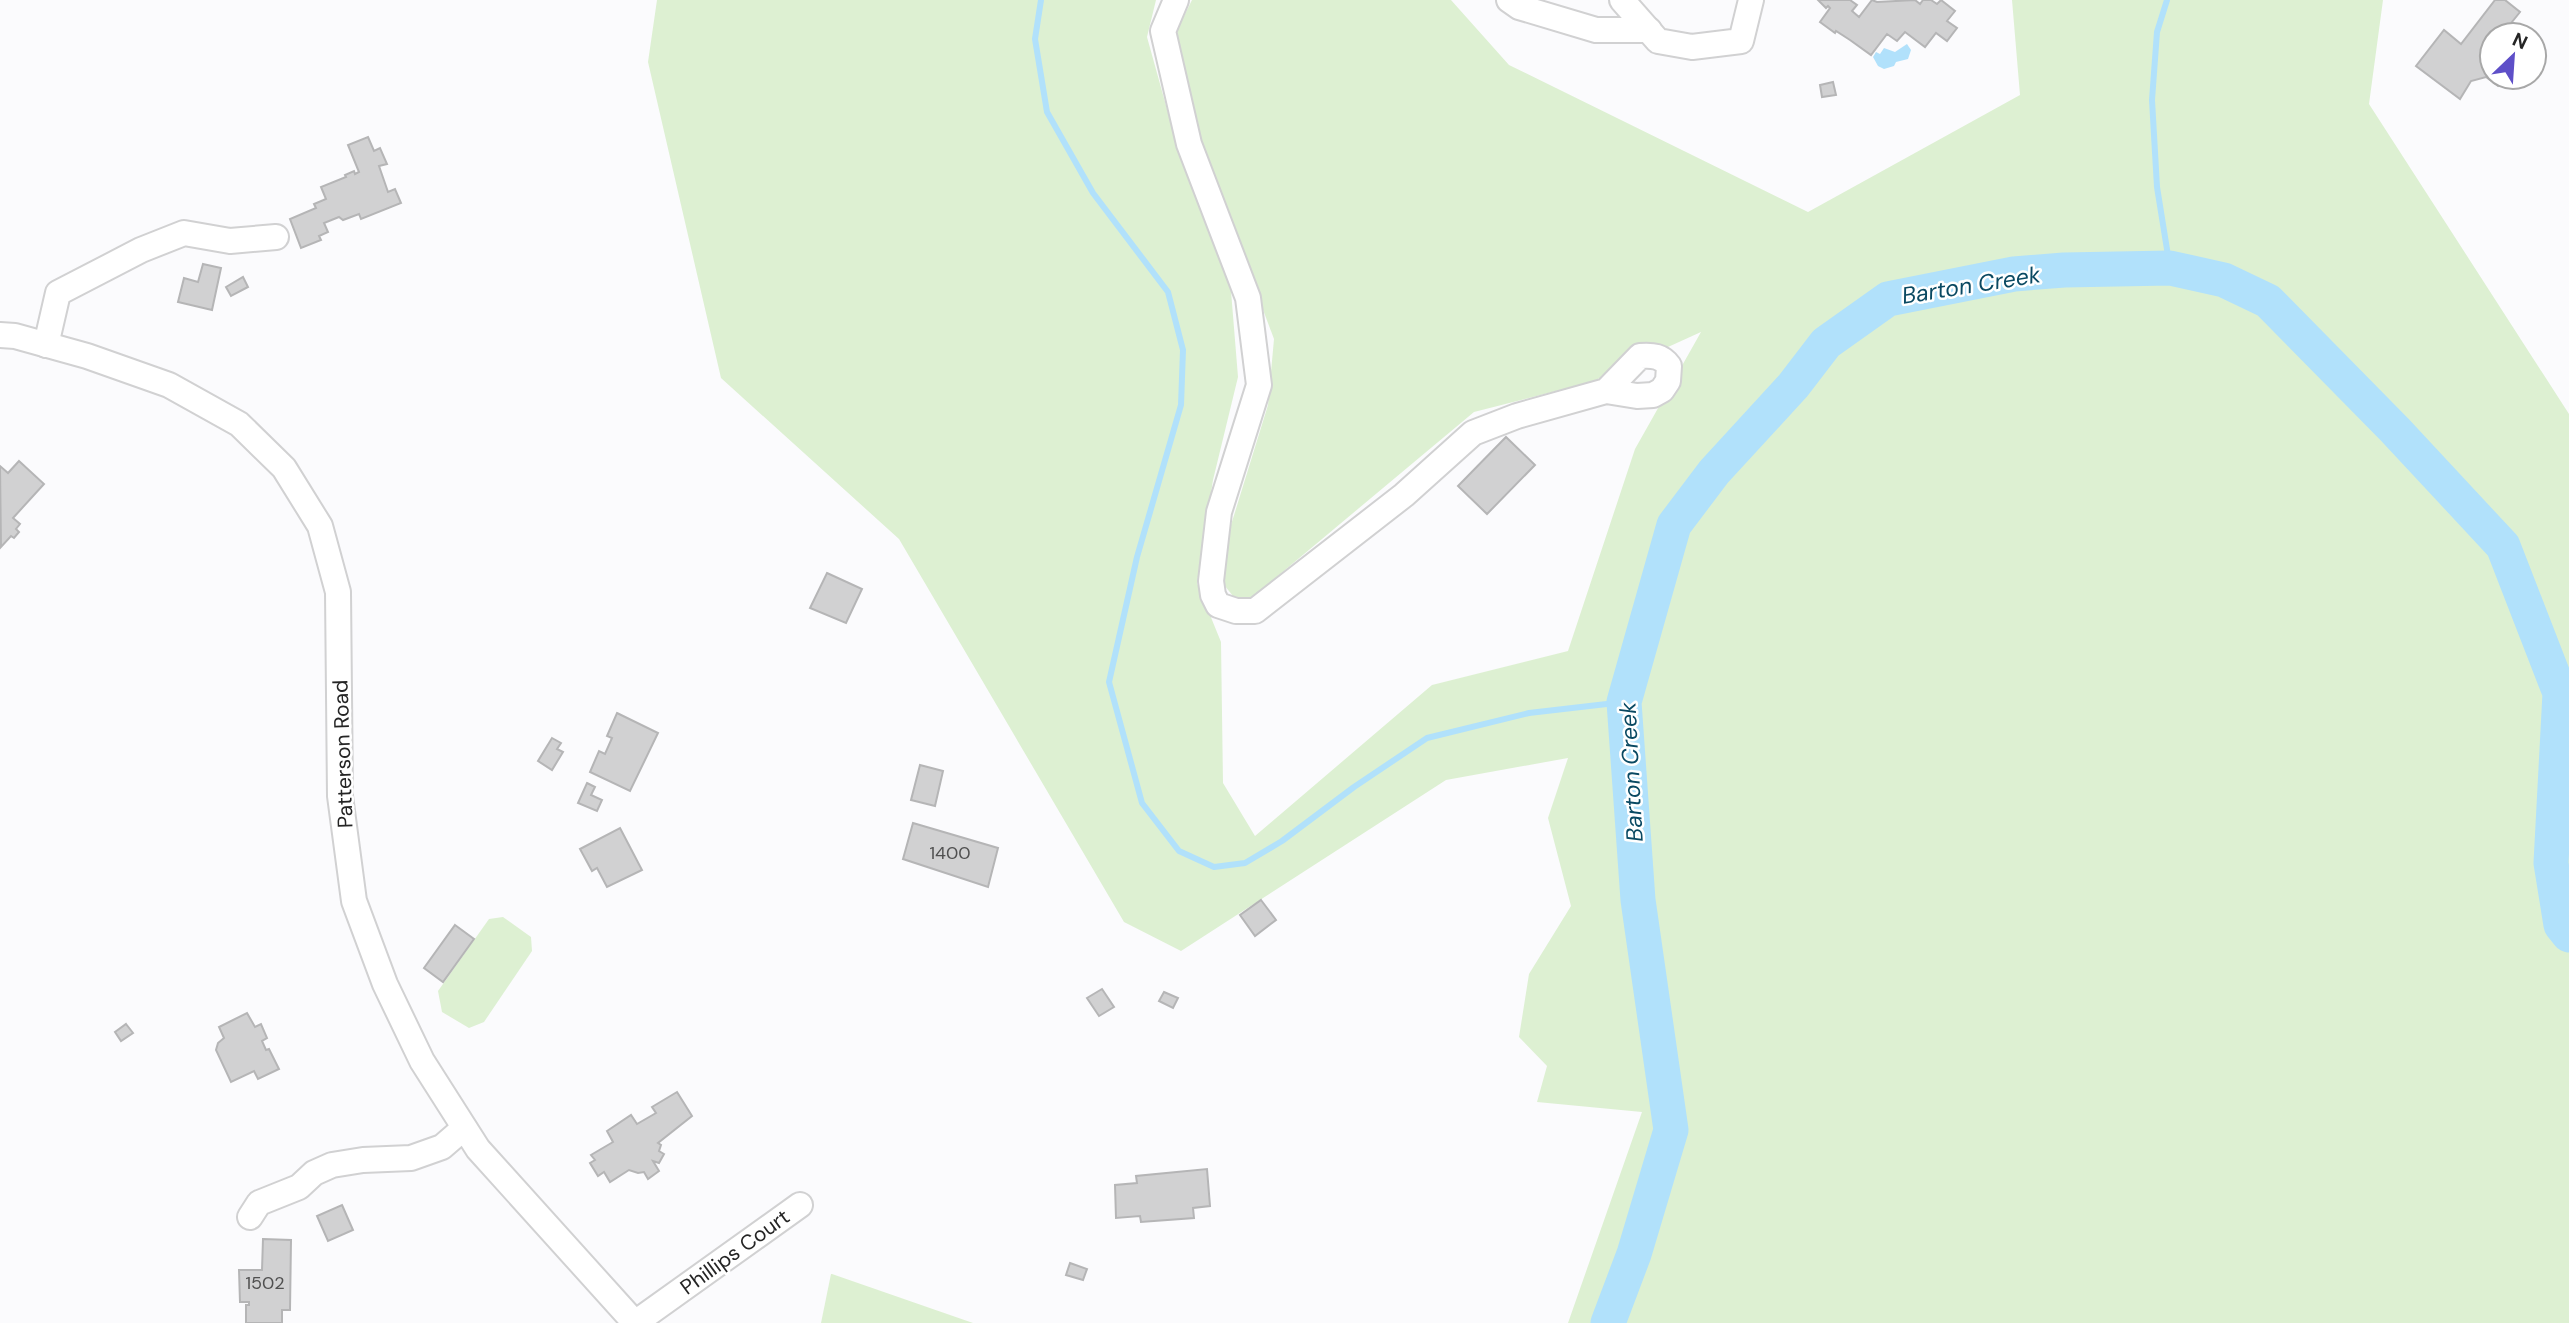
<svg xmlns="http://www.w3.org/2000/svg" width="2569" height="1323" viewBox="0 0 2569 1323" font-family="'DM Sans',sans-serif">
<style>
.green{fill:#ddf0d2}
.water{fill:#b1e1fb}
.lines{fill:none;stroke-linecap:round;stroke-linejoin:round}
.stream{stroke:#b1e1fb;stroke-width:6}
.river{stroke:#b1e1fb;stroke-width:35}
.building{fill:#d1d1d2;stroke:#b5b5b6;stroke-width:2}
.minor-casing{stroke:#d1d1d2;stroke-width:28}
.minor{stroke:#fff;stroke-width:24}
.labels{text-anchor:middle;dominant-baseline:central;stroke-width:5;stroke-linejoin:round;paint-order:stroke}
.number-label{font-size:18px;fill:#505050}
.street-label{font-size:21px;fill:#252525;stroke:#fff}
.water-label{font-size:23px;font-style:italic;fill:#094962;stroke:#fff}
</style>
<rect width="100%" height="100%" fill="#fbfbfd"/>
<g class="green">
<path d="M657 0H1156L1147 37 1180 156 1231 291 1238 377 1213 480 1197 583 1221 642 1223 783 1255 836 1432 685 1568 651 1635 449 1701 332 1591 382 1474 412 1249 600 1233 596 1220 580 1231 525 1268 405 1274 339 1204 152 1173 38 1192 0H1451L1509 65 1808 212 2020 95 2012 0H2383L2369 104 2569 414V1323H1568L1642 1112 1537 1102 1547 1066 1519 1037 1529 974 1571 906 1548 818 1568 758 1446 780 1181 951 1124 922 899 539 721 378 648 62Z"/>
<path d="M503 917 531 937 532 951 484 1022 469 1028 442 1012 438 991 489 919Z"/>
<path d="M831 1274H832L973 1323H821Z"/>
</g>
<path class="water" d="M1907 44 1911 50 1908 59 1896 62 1894 66 1884 69 1878 66 1873 57 1876 52 1880 54 1884 48 1895 52Z"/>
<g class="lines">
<g class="stream">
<path d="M1041 0 1035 39 1047 112 1093 193 1168 292 1183 350 1181 405 1137 557 1109 682 1142 803 1179 851 1214 867 1245 863 1282 841 1354 787 1427 738 1529 713 1624 702"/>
<path d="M2167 0 2157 32 2152 100 2157 187 2170 268"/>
</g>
<path class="river" d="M1608 1323 1634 1254 1671 1130 1638 900 1624 702 1674 525 1714 472 1793 386 1826 343 1888 299 2014 274 2064 270 2170 268 2224 280 2268 301 2395 430 2503 546 2560 693 2551 863 2561 925 2569 935"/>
</g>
<g class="building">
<path d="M1818 0H1850L1857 5 1852 11 1859 17 1872 0 1877 2 1915 0 1920 4 1923 0H1931L1937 4 1941 0 1955 11 1947 21 1957 28 1947 41 1936 33 1925 47 1905 32 1897 41 1887 34 1871 55 1850 40 1836 31 1835 33 1820 22 1830 8 1828 6 1826 8Z"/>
<path d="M2495 0H2505L2520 12 2512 22 2521 28 2515 35H2492V77H2506L2498 86 2486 77 2471 81 2460 99 2416 66 2444 30 2461 44Z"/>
<path d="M1833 82 1836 95 1822 97 1820 85Z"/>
<path d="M368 137 374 151 380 148 387 164 379 166 388 192 395 189 401 203 361 219 359 214 343 220 339 217 324 223 328 232 319 236 321 240 301 248 290 219 316 208 314 204 326 199 321 187 346 177 345 175 354 171 355 174 359 172 348 145Z"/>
<path d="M203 264 221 268 212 310 178 302 184 278 198 282Z"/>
<path d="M243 277 248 287 231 296 226 287Z"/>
<path d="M1506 437 1535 465 1487 514 1458 486Z"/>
<path d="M19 461 44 484 13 518 20 524 16 529 19 532 14 538 11 536 1 547 0 466 8 473Z"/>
<path d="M827 573 862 589 846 623 810 608Z"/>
<path d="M617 713 658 733 630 791 590 772 599 751 605 754 612 738 607 736Z"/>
<path d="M552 738 561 743 557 749 563 752 552 770 538 761Z"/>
<path d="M920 765 943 771 935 806 911 800Z"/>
<path d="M587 783 595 787 591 795 602 800 597 811 578 803Z"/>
<path d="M913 823 998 848 988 887 903 859Z"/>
<path d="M620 828 642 870 607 887 597 868 592 871 580 849Z"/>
<path d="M1261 900 1276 920 1255 936 1240 915Z"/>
<path d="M455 925 474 939 443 982 424 968Z"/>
<path d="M1102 989 1114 1007 1099 1016 1087 998Z"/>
<path d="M1164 992 1178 998 1173 1008 1159 1001Z"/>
<path d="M247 1013 255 1027 261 1024 267 1038 262 1041 266 1050 269 1049 279 1069 258 1079 254 1071 231 1082 216 1050 218 1043 224 1038 219 1027Z"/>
<path d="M126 1024 133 1033 121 1041 115 1032Z"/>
<path d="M677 1092 692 1116 658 1143 661 1145 659 1151 664 1154 659 1163 653 1161 659 1171 648 1179 644 1172 638 1173 629 1170 610 1182 604 1172 598 1176 590 1163 595 1160 591 1155 613 1142 607 1131 631 1115 637 1124 656 1113 652 1107Z"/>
<path d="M1207 1169 1210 1206 1193 1208 1194 1218 1141 1222 1140 1216 1116 1218 1115 1185 1137 1183 1136 1176Z"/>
<path d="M342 1205 353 1230 328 1241 317 1216Z"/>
<path d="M263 1239 291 1240 290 1310H282V1323H246V1305H249V1302H240L239 1270H262Z"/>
<path d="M1070 1263 1087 1269 1083 1280 1066 1275Z"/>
</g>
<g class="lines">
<g class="minor-casing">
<g id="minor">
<path d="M1176 0 1163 31 1189 144 1248 298 1259 385 1219 512 1211 581 1213 595 1218 605 1236 611H1255L1404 495 1473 433 1517 416 1606 391 1637 396 1653 395 1662 390 1668 381 1669 366C1662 356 1653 355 1640 356L1606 391"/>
<path d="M1509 0 1519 7 1596 30H1649"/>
<path d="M1622 0 1658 41 1692 47 1741 41 1751 0"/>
<path d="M0 335 15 336 87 356 169 385 239 424 284 468 320 526 338 592 340 796 354 901 385 984 422 1061 478 1149 635 1323"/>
<path d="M46 345 58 293 141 250 184 233 230 241 276 237"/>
<path d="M250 1217 259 1203 299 1187 314 1173 332 1165 363 1160 411 1158 442 1147 464 1128"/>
<path d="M635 1323 800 1205"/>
</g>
</g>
<use href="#minor" class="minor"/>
</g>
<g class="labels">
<g class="number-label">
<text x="950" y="853">1400</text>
<text x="265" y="1283">1502</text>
</g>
<g class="street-label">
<text transform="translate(343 754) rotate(-92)">Patterson Road</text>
<text transform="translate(735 1252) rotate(-36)">Phillips Court</text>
</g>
<g class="water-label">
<text transform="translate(1971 285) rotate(-9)">Barton Creek</text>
<text transform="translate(1631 772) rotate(-93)">Barton Creek</text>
</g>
</g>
<g transform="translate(2513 56) rotate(25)"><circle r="33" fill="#ffffff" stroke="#a8a8a8" stroke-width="2"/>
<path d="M0-5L12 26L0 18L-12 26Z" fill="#5e4fc8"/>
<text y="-10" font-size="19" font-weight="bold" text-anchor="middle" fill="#252525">N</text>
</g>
</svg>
